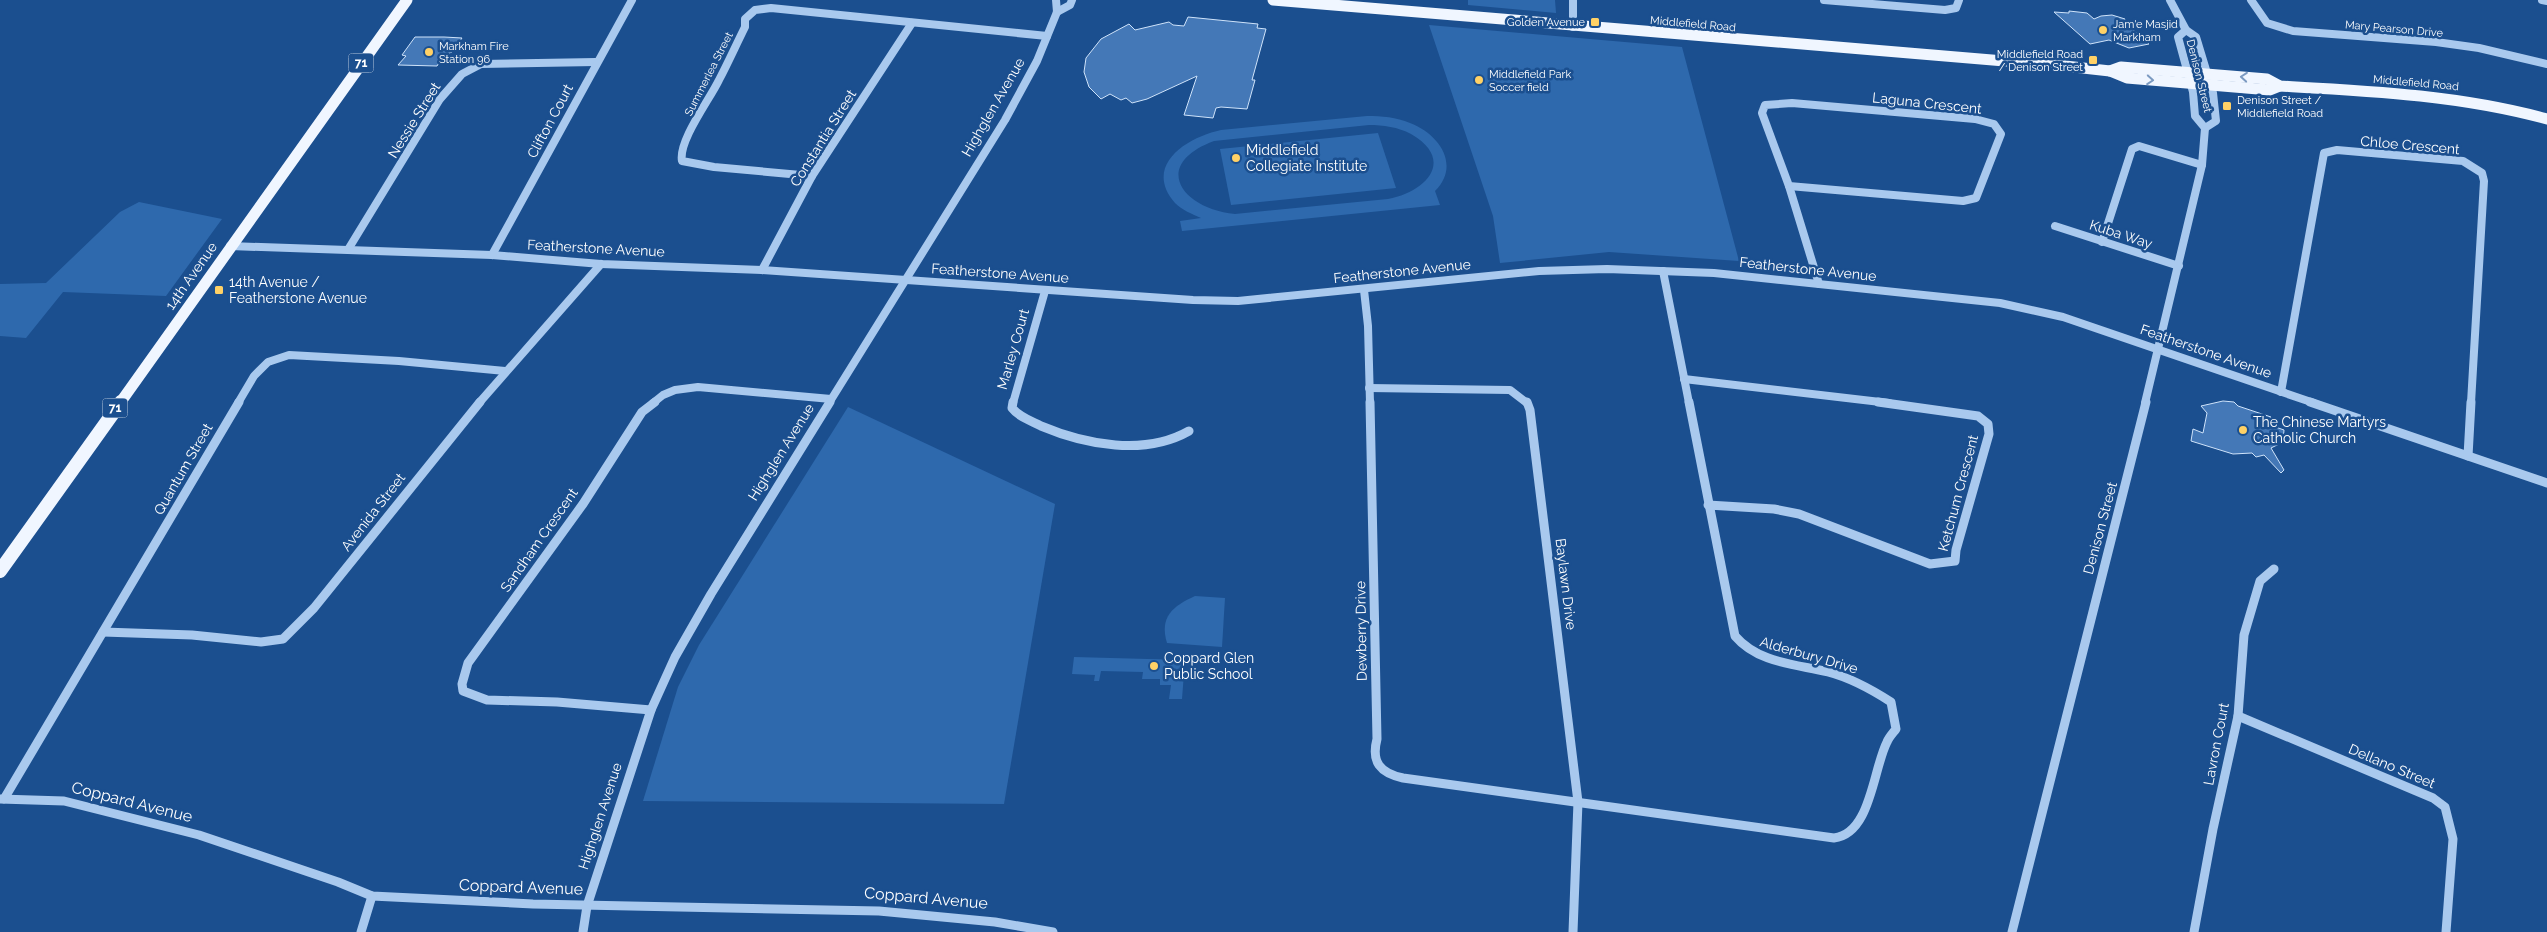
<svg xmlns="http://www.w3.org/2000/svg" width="2547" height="932" viewBox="0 0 2547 932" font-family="Raleway,sans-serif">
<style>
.green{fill:#2e69ad;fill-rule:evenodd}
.building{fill:#4478b7;stroke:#cfe3fa}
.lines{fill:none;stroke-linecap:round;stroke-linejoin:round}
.minor-far1{stroke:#a9c9ee;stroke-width:8}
.minor{stroke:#a9c9ee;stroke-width:9}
.major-far1{stroke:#f0f6ff;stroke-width:11}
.major{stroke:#f0f6ff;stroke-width:14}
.oneway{stroke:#7b9ac1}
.poi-dot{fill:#ffd166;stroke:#1b4f8f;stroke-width:2}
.labels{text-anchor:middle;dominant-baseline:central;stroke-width:5;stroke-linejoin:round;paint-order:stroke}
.far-poi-label{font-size:11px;fill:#fff;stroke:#1b4f8f;text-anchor:start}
.far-street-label{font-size:11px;fill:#fff;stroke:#1b4f8f}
.shield{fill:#1b4f8f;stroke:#bbcadd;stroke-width:1}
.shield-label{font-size:12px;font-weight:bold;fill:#fff}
.street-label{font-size:14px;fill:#fff;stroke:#1b4f8f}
.poi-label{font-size:14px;fill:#fff;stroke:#1b4f8f;text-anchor:start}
.near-street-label{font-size:16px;fill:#fff;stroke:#1b4f8f}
</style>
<rect width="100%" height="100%" fill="#1b4f8f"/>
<g class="green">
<path d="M1468 0H1555L1556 13 1468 5Z"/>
<path d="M1429 25 1682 47 1739 261 1609 252 1500 263 1493 216Z"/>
<path d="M1367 116C1382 116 1396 117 1410 123 1439 134 1461 165 1435 191L1440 205 1182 231 1180 221 1201 218C1192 214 1182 210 1175 203 1142 165 1188 137 1221 130ZM1369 125C1383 125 1398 127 1411 134 1456 160 1426 192 1388 199L1235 214C1182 209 1150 165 1214 141Z"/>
<path d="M1378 133 1396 188 1231 205 1220 149Z"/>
<path d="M139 202 222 219 166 296 63 292 26 338 0 336V284L46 283 120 212Z"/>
<path d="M848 407 1055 504 1004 804 643 801 678 687 699 645Z"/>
<path d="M1195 596 1225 598 1222 647 1167 643C1159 617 1173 606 1195 596Z"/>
<path d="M1074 657 1185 660 1182 699H1169L1171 685H1160V679H1142L1143 672 1101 671 1099 681H1094L1095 675 1072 674Z"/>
</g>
<g class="building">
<path d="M2069 11 2087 13 2094 19 2101 16 2112 15 2125 19 2124 22 2149 44 2129 48 2109 40 2090 44 2054 12 2069 13Z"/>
<path d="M1188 17 1258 24 1257 28 1266 29 1252 80H1255L1247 109 1221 107 1216 108 1213 118 1184 115 1197 76 1147 99 1132 103 1126 98 1121 100 1110 94 1101 99 1089 87 1084 72 1086 58 1101 39 1129 24 1135 30 1169 22 1173 25 1184 26Z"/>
<path d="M415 37H444L462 38 452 52 444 55 437 66 398 65 406 56 402 55Z"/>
<path d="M2223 401 2234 402 2238 406 2271 417 2270 425 2284 430 2283 442 2271 448 2284 470 2281 473 2264 455 2256 457 2252 453 2233 454 2191 441 2193 429 2203 433 2207 413 2201 406Z"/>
</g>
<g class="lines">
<g class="minor-far1">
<path d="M1573 0V27"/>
<path d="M1824 0 1945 10 1956 8 1959 0"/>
<path d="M2170 0 2186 30 2196 37 2213 93 2216 121 2205 128"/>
<path d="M2251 0 2267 23 2293 31 2436 42 2479 48 2547 64"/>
<path d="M2542 0 2547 1"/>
<path d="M1057 12 1070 5 1072 0"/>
<path d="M1792 103 1975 119 1994 124 2001 134 1976 198 1963 201 1789 186 1762 113 1765 105Z"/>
<path d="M812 176 714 167 682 161C678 141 710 99 719 80 728 63 736 45 745 27V19L755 10 771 8 1047 36"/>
<path d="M1789 186 1819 284"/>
<path d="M2055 226 2179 266"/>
<path d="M2102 242 2132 149 2139 146 2202 165"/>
<path d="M230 246 492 255 601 264 762 270 1193 300 1238 301 1539 271 1607 269 1714 273 2000 303 2063 317 2314 403"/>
<path d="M349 248 440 99 462 74 481 64 596 62"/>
<path d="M492 255 632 0"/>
<path d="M762 270 812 176 912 23"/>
<path d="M1663 271 1689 403"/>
<path d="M1364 290 1368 326 1370 403"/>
<path d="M1684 379 1889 403"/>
<path d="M1369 388 1510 390 1527 403"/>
<path d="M2281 392 2324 153 2337 150 2463 161 2482 173 2484 181 2471 403"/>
<path d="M238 403 254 376 268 362 289 355 399 361 505 371"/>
<path d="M479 403 601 264"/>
<path d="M653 403 663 395 675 390 698 387 831 399"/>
<path d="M829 403 1005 120 1037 61 1057 12 1056 0"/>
<path d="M1013 403 1045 291"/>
<path d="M2145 403 2202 165 2205 128 2195 116 2193 92 2178 37 2186 30"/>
</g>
<g class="minor">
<path d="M1013 402 1012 408C1019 417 1031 421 1041 426 1086 445 1145 456 1189 431"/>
<path d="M1370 402 1377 739C1371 762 1380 773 1403 778L1834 838C1871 834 1873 769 1887 742 1889 737 1893 733 1896 729L1891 702C1871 689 1851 678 1828 672 1795 664 1758 663 1735 636L1689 402"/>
<path d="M1527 402 1530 410 1578 802 1573 932"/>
<path d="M2310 402 2547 483"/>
<path d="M2468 456 2471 402"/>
<path d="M1708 505 1774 509 1799 514 1930 564 1955 561 1956 550 1989 434 1988 424 1978 416 1878 402"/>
<path d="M103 632 192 635 261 642 283 639 314 608 480 402"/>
<path d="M651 710 557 702 487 700 463 691 462 684 468 663 583 504 642 412 655 402"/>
<path d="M2238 716 2433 798 2445 807 2453 839 2446 932"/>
<path d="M0 799 64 801 199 835 338 882 372 896 533 904 879 911 995 922 1053 932"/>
<path d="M4 799 239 402"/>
<path d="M361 932 372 896"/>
<path d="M583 932 587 906 651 710 675 657 711 594 830 402"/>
<path d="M2012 932 2146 402"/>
<path d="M2194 932 2213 829 2238 716 2244 635 2260 581 2274 569"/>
</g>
<g class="major-far1">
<path d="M1273 0 2065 66 2110 71 2127 78 2270 90 2280 86"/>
<path d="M2110 71 2121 67 2267 79 2280 86C2370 91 2459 95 2547 119"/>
<path d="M120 403 407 0"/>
</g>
<path class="major" d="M0 571 121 402"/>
</g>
<defs><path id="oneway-chevron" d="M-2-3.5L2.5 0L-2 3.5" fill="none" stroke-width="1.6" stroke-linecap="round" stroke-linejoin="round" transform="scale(1.25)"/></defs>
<g class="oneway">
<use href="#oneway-chevron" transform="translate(2244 77) rotate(-175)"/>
<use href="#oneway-chevron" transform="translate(2150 80) rotate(4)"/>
</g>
<g class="poi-dot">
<rect x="1590" y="17" width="10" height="10" rx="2.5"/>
<circle cx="2103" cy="30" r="5"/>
<circle cx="429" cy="52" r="5"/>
<rect x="2088" y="55" width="10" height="10" rx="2.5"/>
<circle cx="1479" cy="80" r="5"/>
<rect x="2222" y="101" width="10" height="10" rx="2.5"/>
<circle cx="1236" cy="158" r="5"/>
<rect x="214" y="285" width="10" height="10" rx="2.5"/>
<circle cx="2243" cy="430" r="5"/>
<circle cx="1154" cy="666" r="5"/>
</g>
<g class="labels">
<g class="far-poi-label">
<text x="1585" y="22" text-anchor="end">Golden Avenue</text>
<text x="2113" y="24">Jam'e Masjid<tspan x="2113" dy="13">Markham</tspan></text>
<text x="439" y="46">Markham Fire<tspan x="439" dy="13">Station 96</tspan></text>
<text x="2083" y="54" text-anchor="end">Middlefield Road<tspan x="2083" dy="13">/ Denison Street</tspan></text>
<text x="1489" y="74">Middlefield Park<tspan x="1489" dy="13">Soccer field</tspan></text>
<text x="2237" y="100">Denison Street /<tspan x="2237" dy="13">Middlefield Road</tspan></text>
</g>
<g class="far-street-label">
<text transform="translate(1693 24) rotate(5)">Middlefield Road</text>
<text transform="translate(2394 29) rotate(5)">Mary Pearson Drive</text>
<text transform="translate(709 74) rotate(-63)">Summerlea Street</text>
<text transform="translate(2199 76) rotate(76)">Denison Street</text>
<text transform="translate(2416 83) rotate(5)">Middlefield Road</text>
</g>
<g class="shield">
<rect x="348.5" y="53.5" width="25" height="19" rx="4"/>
<rect x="102.5" y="398.5" width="25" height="19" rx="4"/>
</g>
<g class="shield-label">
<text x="361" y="63">71</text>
<text x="115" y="408">71</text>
</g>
<g class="street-label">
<text transform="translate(1927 103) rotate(6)">Laguna Crescent</text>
<text transform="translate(993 107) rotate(-60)">Highglen Avenue</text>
<text transform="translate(414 120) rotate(-58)">Nessie Street</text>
<text transform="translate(550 121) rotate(-62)">Clifton Court</text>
<text transform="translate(823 138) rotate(-58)">Constantia Street</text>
<text transform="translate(2410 145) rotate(5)">Chloe Crescent</text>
<text transform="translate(2121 234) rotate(18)">Kuba Way</text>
<text transform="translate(596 248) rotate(3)">Featherstone Avenue</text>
<text transform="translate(1808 269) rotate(6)">Featherstone Avenue</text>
<text transform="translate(1402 271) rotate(-6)">Featherstone Avenue</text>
<text transform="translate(1000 273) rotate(4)">Featherstone Avenue</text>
<text transform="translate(191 276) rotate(-55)">14th Avenue</text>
<text transform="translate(1013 349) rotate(-74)">Marley Court</text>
<text transform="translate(2206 351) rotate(19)">Featherstone Avenue</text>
<text transform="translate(781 452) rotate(-58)">Highglen Avenue</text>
<text transform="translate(183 469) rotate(-60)">Quantum Street</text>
<text transform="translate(1958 493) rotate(-75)">Ketchum Crescent</text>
<text transform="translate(373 512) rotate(-52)">Avenida Street</text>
<text transform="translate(2100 528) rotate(-75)">Denison Street</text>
<text transform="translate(539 540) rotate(-55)">Sandham Crescent</text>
<text transform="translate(1566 584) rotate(83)">Baylawn Drive</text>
<text transform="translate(1361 631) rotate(-91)">Dewberry Drive</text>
<text transform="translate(1809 655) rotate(16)">Alderbury Drive</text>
<text transform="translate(2216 744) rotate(-79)">Lavron Court</text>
<text transform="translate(2392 766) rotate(23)">Dellano Street</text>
<text transform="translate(600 816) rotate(-72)">Highglen Avenue</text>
</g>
<g class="poi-label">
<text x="1246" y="150">Middlefield<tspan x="1246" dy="16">Collegiate Institute</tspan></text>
<text x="229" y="282">14th Avenue /<tspan x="229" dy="16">Featherstone Avenue</tspan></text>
<text x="2253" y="422">The Chinese Martyrs<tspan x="2253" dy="16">Catholic Church</tspan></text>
<text x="1164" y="658">Coppard Glen<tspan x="1164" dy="16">Public School</tspan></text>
</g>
<g class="near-street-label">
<text transform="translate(132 802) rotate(14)">Coppard Avenue</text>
<text transform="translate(521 887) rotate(2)">Coppard Avenue</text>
<text transform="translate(926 898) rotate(5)">Coppard Avenue</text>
</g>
</g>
</svg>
